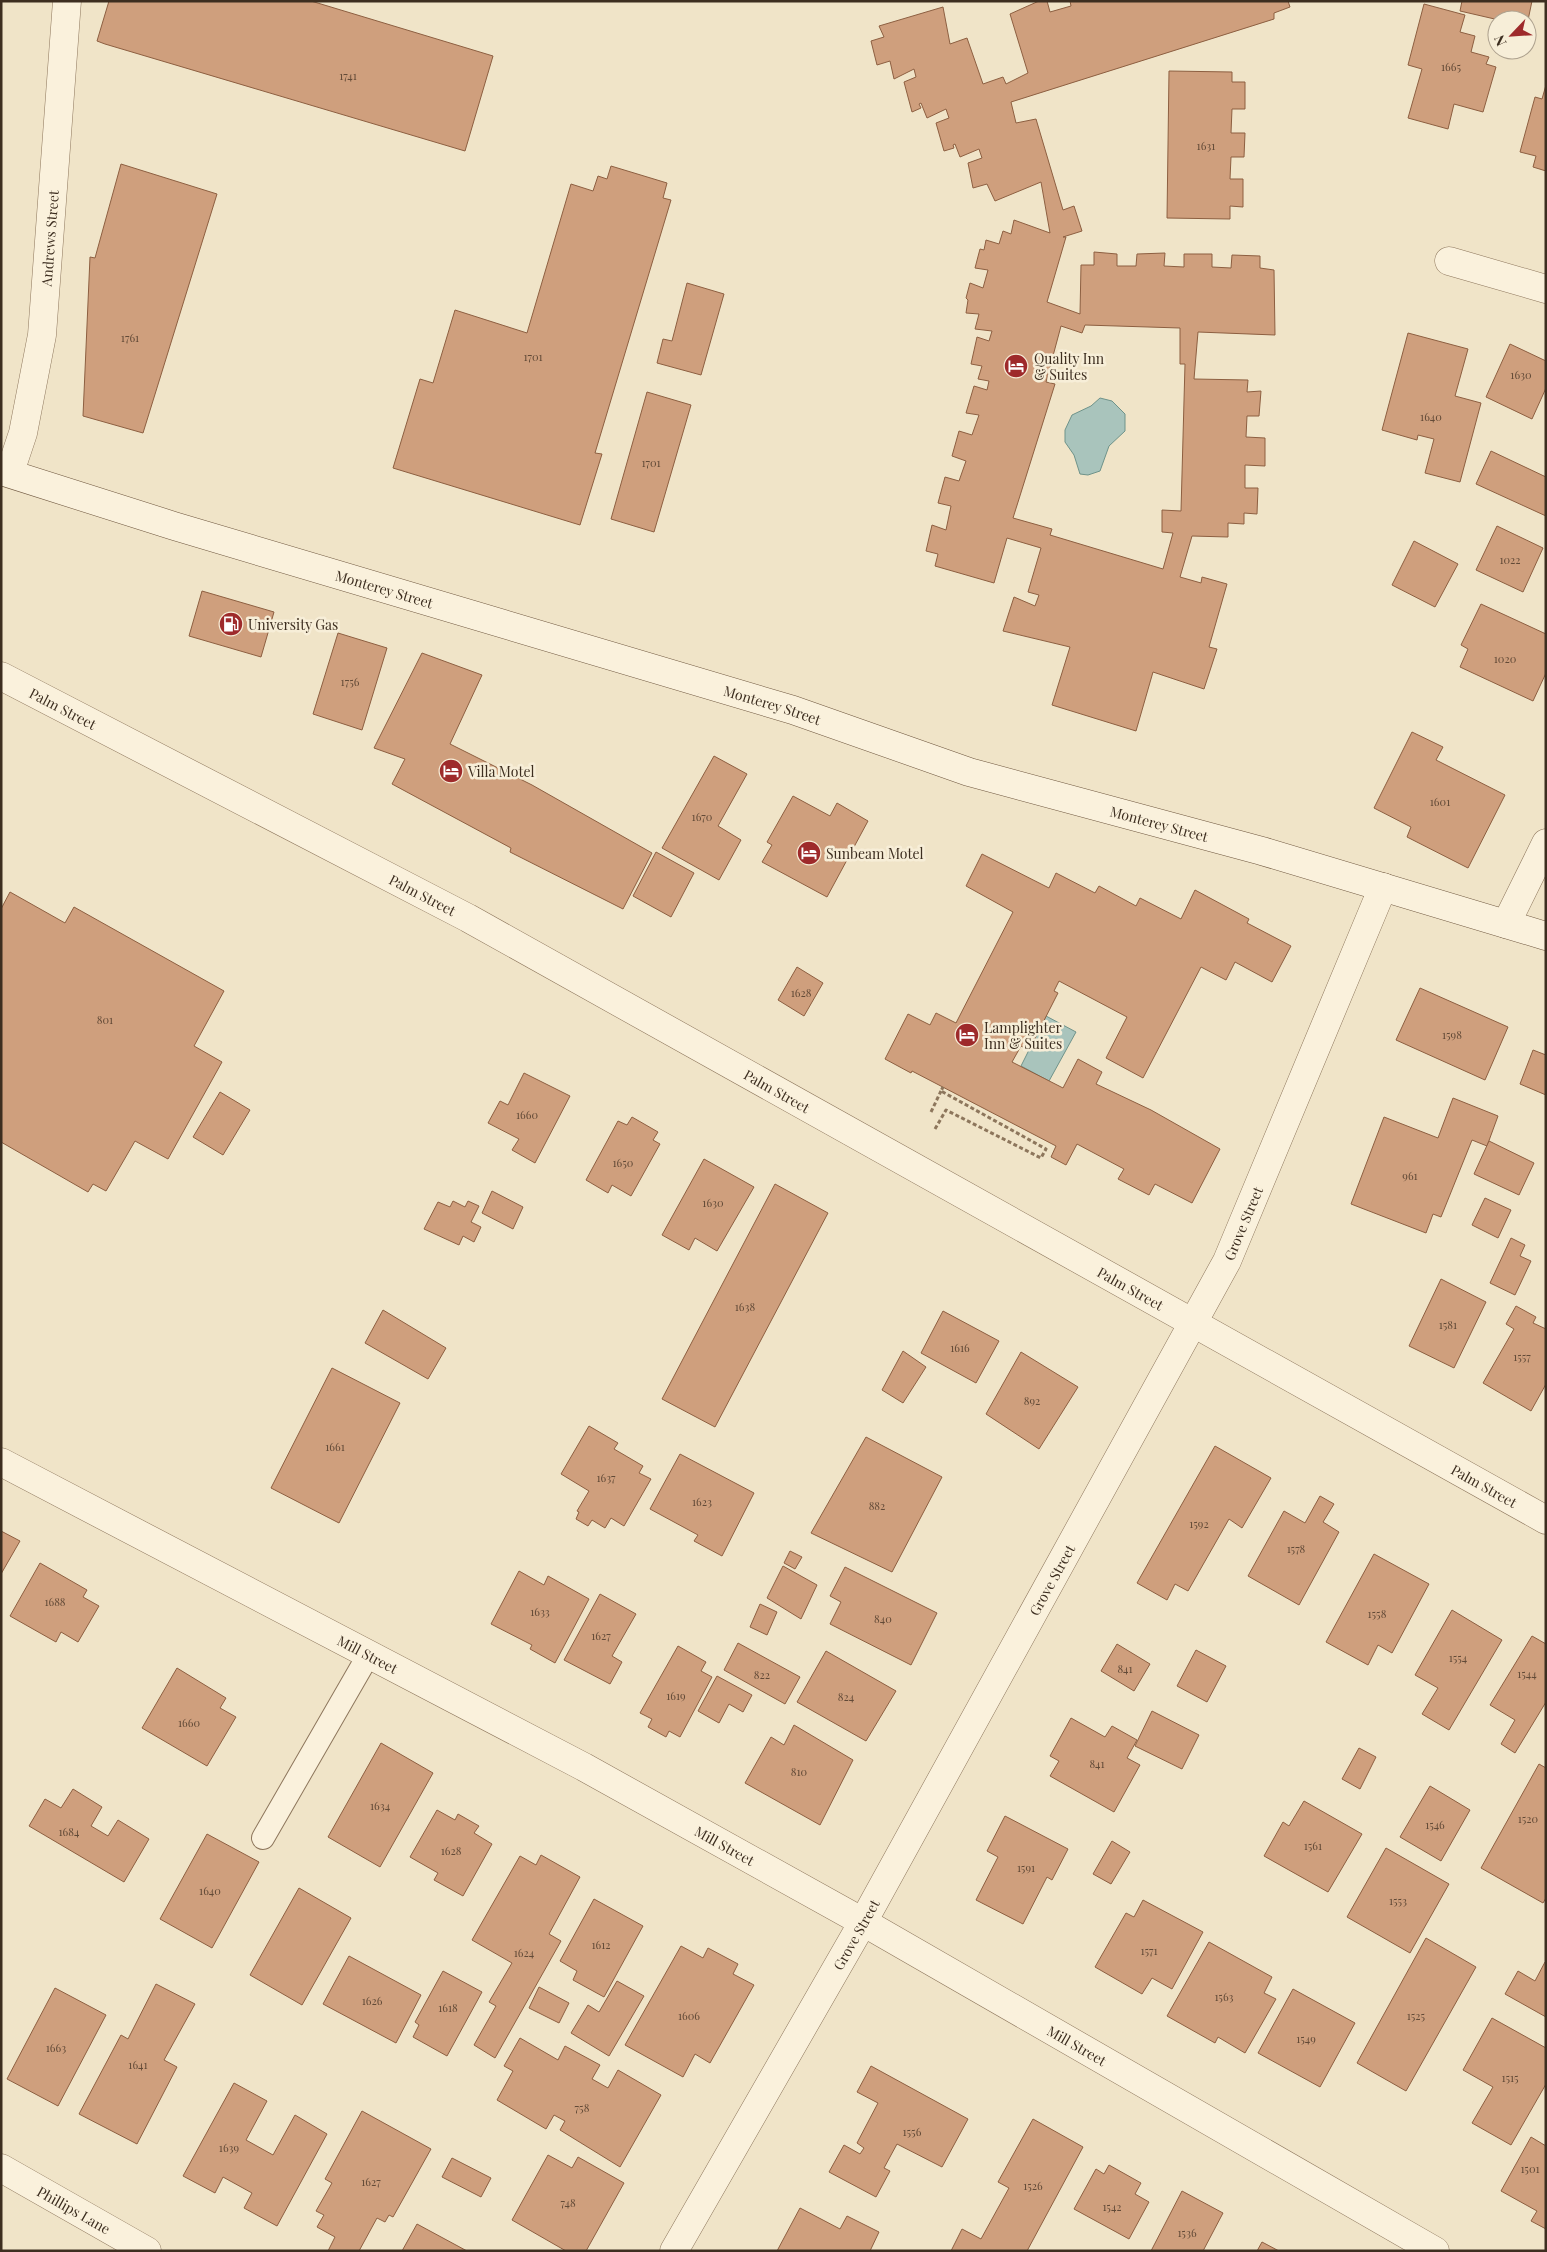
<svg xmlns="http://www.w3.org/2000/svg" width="1547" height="2252" viewBox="0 0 1547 2252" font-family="'Playfair Display',serif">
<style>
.water{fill:#a9c4bc;stroke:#6f938a}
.building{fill:#cf9f7d;stroke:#8d5f41;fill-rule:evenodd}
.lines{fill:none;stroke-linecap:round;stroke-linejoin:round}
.lane-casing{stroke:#8d765c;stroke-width:24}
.street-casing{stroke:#8d765c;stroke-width:29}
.secondary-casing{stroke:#6f573f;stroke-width:29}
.path{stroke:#8d765c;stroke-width:3;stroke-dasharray:4 2.5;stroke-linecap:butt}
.lane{stroke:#faf1dc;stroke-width:22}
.street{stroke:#faf1dc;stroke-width:28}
.secondary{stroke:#faf1dc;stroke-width:28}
.labels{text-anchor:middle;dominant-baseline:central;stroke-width:5;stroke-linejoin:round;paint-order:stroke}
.number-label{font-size:11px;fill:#624a37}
.street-label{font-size:14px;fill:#3d2e20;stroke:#f7eed8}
.poi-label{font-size:14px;fill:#3d2e20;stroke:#f7eed8;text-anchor:start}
</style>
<rect width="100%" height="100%" fill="#f0e4c8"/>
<g class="water">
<path d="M1100 398 1112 401 1125 414V431L1109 446 1100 471 1088 475 1080 474 1074 455 1065 442V430L1072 415 1091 406Z"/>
<path d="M1046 1016 1076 1032 1049 1081 1021 1066Z"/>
</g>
<g class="building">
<path d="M109 1H311L493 56 465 151 105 44 97 41Z"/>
<path d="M1039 1H1047L1050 12 1071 6 1070 1H1288L1290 7 1274 13V19L1011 102 1016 123 1036 119 1063 210 1074 206 1082 231 1063 237H1066L1047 302 1080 314 1081 265H1094V252L1117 254V266H1136L1137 254 1165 253 1164 266 1184 267V254H1212V267L1231 268 1232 255 1260 256V268L1274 270 1275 335 1198 332 1194 379 1248 380 1247 392 1261 391 1259 416H1247L1246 437 1265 438V466L1245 465V488H1258L1257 514 1244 513V524L1228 523V537L1192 536 1180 577 1201 583 1202 577 1227 584 1209 647 1217 649 1204 689 1153 672 1136 731 1052 705 1070 647 1003 631 1014 597 1035 606 1039 595 1028 592 1041 548 1007 538 994 583 935 566 938 554 926 551 932 525 946 530 951 506 938 503 945 477 959 481 966 461 952 456 959 431 972 435 979 415 966 413 974 386 987 390 989 381 978 379 982 366 971 364 977 337 989 341 992 331 975 329 979 314 966 313 968 300 966 298 970 283 983 288 988 270 975 268 980 249 984 250 986 240 999 244 1003 231 1011 234 1014 220 1050 233 1041 182 995 201 987 184 973 188 968 163 982 158 979 149 960 157 955 144 953 145 954 148 944 151 936 123 949 118 946 109 927 118 921 103 919 104 921 108 912 112 904 82 916 77 914 69 894 79 890 61 877 65 871 41 884 37 879 26 943 7 950 44 967 38 983 84 1003 77 1006 84 1028 73 1010 14ZM1085 325 1180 328V364H1185L1181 511 1162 510V532L1173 533 1163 569 1050 535 1052 529 1013 518 1055 384 1046 382 1061 326 1082 333Z"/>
<path d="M1462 1H1532L1527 25V20H1499L1460 11Z"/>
<path d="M1424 4 1465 15 1460 32 1475 36 1471 52 1489 57 1486 64 1496 67 1483 112 1454 104 1448 129 1408 118 1422 69 1408 65Z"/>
<path d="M1169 71 1232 72V82H1245V109H1232L1231 133H1245L1244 157H1231L1230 179H1243V207L1230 206V219L1167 218Z"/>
<path d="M1546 85V171L1533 167 1536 156 1520 152 1535 97 1542 99Z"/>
<path d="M121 164 217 194 143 433 83 416 90 257 95 258Z"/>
<path d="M611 166 667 183 663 198 671 200 595 453 602 454 580 525 393 468 420 379 433 383 455 310 527 333 571 184 593 191 598 176 607 179Z"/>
<path d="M687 283 724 294 701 375 657 363 663 339 672 341Z"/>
<path d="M1408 333 1468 349 1455 396 1481 403 1460 482 1425 473 1434 439 1418 435 1417 440 1382 430Z"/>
<path d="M1510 344 1546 361V388L1532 419 1486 397Z"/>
<path d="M647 392 691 405 654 532 611 519Z"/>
<path d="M1491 451 1546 477V516L1476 484Z"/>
<path d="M1497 526 1543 548 1523 592 1476 570Z"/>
<path d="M1414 541 1458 564 1435 607 1392 585Z"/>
<path d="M202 591 274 612 261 657 189 636Z"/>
<path d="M1481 604 1546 634V673L1533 701 1460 667 1468 649 1461 645Z"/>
<path d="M338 633 387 648 362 730 313 714Z"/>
<path d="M422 653 482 675 450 744 532 785 652 853 623 909 510 852 511 848 392 784 405 759 374 748Z"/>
<path d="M1412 732 1443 747 1436 760 1505 795 1468 868 1407 837 1411 827 1374 808Z"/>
<path d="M714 756 747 774 718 826 741 840 719 880 662 848Z"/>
<path d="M793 796 830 816 837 803 868 821 827 897 762 862 772 845 767 842Z"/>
<path d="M656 852 694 873 671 917 633 896Z"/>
<path d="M982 854 1049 888 1056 873 1095 893 1099 886 1136 906 1140 898 1181 919 1195 890 1249 919 1247 923 1291 946 1272 982 1235 962 1226 980 1201 967 1143 1078 1106 1058 1127 1017 1059 981 1054 991 1058 993 1029 1050 1021 1046 1012 1062 1063 1088 1078 1059 1102 1072 1096 1084 1151 1110 1220 1149 1192 1203 1155 1184 1149 1195 1118 1179 1124 1169 1077 1144 1066 1165 1051 1157 1056 1146 912 1071 911 1073 885 1059 908 1014 930 1025 936 1013 956 1023 1013 912 966 886Z"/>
<path d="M10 892 65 923 74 907 224 991 194 1046 222 1062 168 1159 135 1141 106 1191 93 1184 88 1192 1 1142V909Z"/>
<path d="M797 967 823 983 804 1016 778 1000Z"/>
<path d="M1420 988 1508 1027 1485 1080 1396 1040Z"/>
<path d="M1533 1050 1546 1055V1095L1520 1084Z"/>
<path d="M524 1073 570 1096 535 1163 512 1150 519 1139 488 1123 500 1101 508 1105Z"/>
<path d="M220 1092 250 1110 223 1155 193 1137Z"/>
<path d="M1453 1098 1498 1116 1487 1146 1472 1140 1441 1217 1433 1214 1426 1233 1351 1204 1384 1117 1438 1138Z"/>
<path d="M632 1117 658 1132 653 1140 660 1144 631 1196 612 1185 608 1193 586 1180 618 1121 627 1125Z"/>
<path d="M1489 1141 1534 1163 1519 1195 1474 1174Z"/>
<path d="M704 1159 754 1187 717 1251 695 1238 689 1250 662 1235Z"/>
<path d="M775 1184 828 1213 715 1427 662 1399Z"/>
<path d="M492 1191 523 1207 513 1229 482 1213Z"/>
<path d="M1485 1198 1511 1210 1498 1238 1472 1225Z"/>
<path d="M453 1201 465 1207 468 1201 479 1206 471 1222 481 1227 474 1242 463 1236 459 1245 424 1229 438 1202 450 1207Z"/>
<path d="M1511 1238 1525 1245 1520 1256 1531 1261 1515 1295 1490 1283Z"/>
<path d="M1441 1279 1486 1302 1454 1368 1409 1346Z"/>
<path d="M1516 1306 1536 1317 1533 1323 1546 1329V1384L1531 1411 1483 1383 1514 1329 1506 1324Z"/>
<path d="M383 1310 446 1348 428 1379 365 1343Z"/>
<path d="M943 1311 999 1341 976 1383 921 1353Z"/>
<path d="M903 1351 926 1367 903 1403 882 1390Z"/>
<path d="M1021 1352 1078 1387 1039 1449 986 1414Z"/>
<path d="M332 1368 400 1403 339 1523 271 1488Z"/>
<path d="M589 1426 618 1443 614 1449 643 1466 639 1473 651 1479 624 1526 611 1518 605 1528 592 1520 588 1526 576 1519 579 1512 577 1511 589 1491 561 1474Z"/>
<path d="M866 1437 942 1477 892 1572 811 1533Z"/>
<path d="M1215 1446 1271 1478 1242 1528 1229 1519 1188 1591 1175 1584 1167 1600 1137 1583Z"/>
<path d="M680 1454 754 1493 722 1556 694 1541 698 1535 650 1509Z"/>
<path d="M1320 1496 1334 1504 1323 1522 1339 1532 1299 1605 1248 1576 1284 1511 1305 1523Z"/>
<path d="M1 1531 20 1541 1 1574Z"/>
<path d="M790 1551 802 1557 795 1569 784 1563Z"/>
<path d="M1374 1554 1429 1584 1392 1653 1378 1645 1368 1665 1326 1642Z"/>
<path d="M40 1563 87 1590 83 1597 99 1606 78 1642 61 1632 56 1642 10 1616Z"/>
<path d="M783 1566 817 1585 801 1619 767 1598Z"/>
<path d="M845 1567 937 1613 911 1665 830 1624 841 1602 830 1596Z"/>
<path d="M519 1571 544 1585 548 1576 589 1599 555 1663 530 1649 532 1645 491 1624Z"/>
<path d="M600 1594 636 1614 612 1656 622 1662 610 1684 564 1660Z"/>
<path d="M760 1604 777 1612 767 1635 750 1627Z"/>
<path d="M1452 1610 1502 1640 1449 1730 1422 1714 1438 1688 1415 1675Z"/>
<path d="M1532 1636 1546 1644V1702L1515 1753 1501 1744 1515 1720 1490 1705Z"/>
<path d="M738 1643 800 1677 785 1704 724 1670Z"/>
<path d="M1117 1644 1150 1664 1134 1691 1101 1671Z"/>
<path d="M678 1646 706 1662 701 1671 712 1677 680 1737 669 1731 666 1737 648 1727 652 1719 640 1713Z"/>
<path d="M1196 1650 1226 1666 1207 1702 1177 1686Z"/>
<path d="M826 1651 896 1691 866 1741 797 1702Z"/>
<path d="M177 1668 226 1698 220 1708 236 1717 207 1766 142 1728Z"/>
<path d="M717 1676 752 1695 743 1712 729 1704 719 1723 698 1711Z"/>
<path d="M1152 1711 1199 1735 1182 1769 1135 1746Z"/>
<path d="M1071 1718 1105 1737 1112 1726 1137 1740 1127 1758 1140 1765 1114 1812 1050 1776 1059 1761 1050 1756Z"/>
<path d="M794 1725 853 1760 820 1825 745 1783 771 1737 784 1745Z"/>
<path d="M381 1743 433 1773 380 1867 328 1837Z"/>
<path d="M1359 1748 1376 1757 1360 1789 1342 1779Z"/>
<path d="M1539 1764 1546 1768V1898L1543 1903 1481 1868Z"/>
<path d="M1430 1786 1470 1810 1441 1861 1400 1837Z"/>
<path d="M73 1789 102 1807 91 1826 108 1836 118 1820 149 1839 124 1882 29 1826 45 1799 61 1808Z"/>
<path d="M1304 1801 1362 1834 1328 1892 1264 1856 1283 1822 1289 1826Z"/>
<path d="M437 1810 455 1820 458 1814 479 1826 474 1833 492 1844 463 1896 434 1880 438 1873 410 1857Z"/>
<path d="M1005 1816 1068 1849 1052 1880 1047 1877 1023 1924 976 1900 998 1857 987 1851Z"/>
<path d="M207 1834 259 1862 212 1948 160 1919Z"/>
<path d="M1112 1841 1130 1852 1111 1884 1093 1874Z"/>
<path d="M1386 1848 1449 1884 1410 1953 1347 1917Z"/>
<path d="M541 1855 580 1877 549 1934 561 1941 495 2058 474 2045 496 2006 489 2002 512 1963 472 1940 520 1856 536 1865Z"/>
<path d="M299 1888 351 1918 302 2005 250 1975Z"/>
<path d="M594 1899 643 1926 604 1997 573 1980 577 1971 560 1961Z"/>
<path d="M1143 1900 1203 1932 1172 1989 1152 1978 1142 1994 1095 1967 1126 1913 1134 1917Z"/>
<path d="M1426 1938 1476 1967 1406 2091 1357 2063Z"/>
<path d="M1209 1942 1272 1977 1264 1993 1276 1999 1245 2053 1218 2037 1215 2043 1167 2016Z"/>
<path d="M681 1946 703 1958 708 1948 738 1964 733 1974 754 1985 710 2063 695 2054 683 2077 625 2045Z"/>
<path d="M349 1956 421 1995 396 2043 323 2004Z"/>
<path d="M1545 1962 1546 1963V2017L1505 1994 1518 1971 1535 1981Z"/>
<path d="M443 1971 482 1992 447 2056 413 2037 419 2025 415 2022Z"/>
<path d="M617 1981 644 1996 609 2056 571 2033 588 2005 599 2012Z"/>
<path d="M156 1984 195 2004 164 2060 177 2067 137 2144 79 2114 121 2035 128 2039Z"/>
<path d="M539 1987 569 2003 559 2023 529 2008Z"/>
<path d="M55 1988 106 2015 58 2106 7 2079Z"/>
<path d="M1293 1989 1355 2023 1320 2087 1258 2053Z"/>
<path d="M1492 2018 1546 2048V2084L1511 2145 1472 2123 1493 2087 1463 2070Z"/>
<path d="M520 2038 558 2060 565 2046 600 2065 592 2079 608 2088 618 2070 661 2095 620 2167 560 2130 565 2121 554 2115 546 2129 497 2100 513 2071 504 2066Z"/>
<path d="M871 2066 968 2119 942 2167 897 2144 884 2168 890 2171 876 2197 829 2172 844 2145 860 2154 864 2148 857 2143 878 2103 857 2092Z"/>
<path d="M234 2083 267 2101 246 2140 273 2155 295 2115 327 2134 277 2226 244 2208 252 2193 223 2177 215 2193 183 2176Z"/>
<path d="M362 2111 431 2149 393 2217 389 2215 385 2222 377 2218 359 2251H328L335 2237 317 2227 324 2215 316 2211 332 2183 325 2179Z"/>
<path d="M1033 2119 1083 2147 1027 2251H951L962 2229 981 2239 1009 2188 998 2182Z"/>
<path d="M1531 2137 1546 2146V2229L1531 2221 1537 2211 1501 2191Z"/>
<path d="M548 2155 572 2168 578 2157 624 2183 586 2251H566L512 2220Z"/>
<path d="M452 2158 491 2178 481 2197 442 2177Z"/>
<path d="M1109 2165 1141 2183 1135 2194 1149 2202 1129 2239 1074 2209 1096 2169 1104 2174Z"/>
<path d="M1182 2191 1223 2213 1203 2251H1151Z"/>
<path d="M800 2208 840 2229 847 2216 879 2232 870 2251H777Z"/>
<path d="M417 2224 467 2251H402Z"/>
<path d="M1262 2242 1279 2251H1257Z"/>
</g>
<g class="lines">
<g class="lane-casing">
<path id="lane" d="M263 1838 369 1654"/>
</g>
<g class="street-casing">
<g id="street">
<path d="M1449 261 1546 289"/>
<path id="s1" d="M10 472 23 433 42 335 67 1"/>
<path id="s2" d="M1 676 468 918 1546 1520"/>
<path d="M1506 924 1546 843"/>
<path id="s3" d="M1 1462 584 1767 863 1922 1435 2251"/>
<path id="s4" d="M1 2168 147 2251"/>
<path id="s5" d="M674 2251 863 1922 1227 1261 1383 887"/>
</g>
</g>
<g class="secondary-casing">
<g id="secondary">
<path id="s6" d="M1 471 174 526 793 710 969 772 1262 851 1546 936"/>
</g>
</g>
<g class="path">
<path d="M931 1112 941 1091"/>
<path d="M935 1129 946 1110 1041 1158 1046 1149 941 1091 943 1087"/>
</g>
<use href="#lane" class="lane"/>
<use href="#street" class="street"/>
<use href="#secondary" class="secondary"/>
</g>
<defs>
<g id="hotel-disc" transform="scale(1.25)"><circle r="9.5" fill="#9e2a2b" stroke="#f7eed8"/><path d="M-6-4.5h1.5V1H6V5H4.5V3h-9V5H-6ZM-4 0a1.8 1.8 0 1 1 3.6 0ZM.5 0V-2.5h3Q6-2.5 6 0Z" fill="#fff"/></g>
<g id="fuel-disc" transform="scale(1.25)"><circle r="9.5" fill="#9e2a2b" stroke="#f7eed8"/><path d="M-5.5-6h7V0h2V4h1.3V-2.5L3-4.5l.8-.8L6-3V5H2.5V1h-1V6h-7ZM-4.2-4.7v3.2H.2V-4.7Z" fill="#fff"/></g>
</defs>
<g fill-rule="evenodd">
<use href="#hotel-disc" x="1016" y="366"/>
<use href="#fuel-disc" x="231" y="624"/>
<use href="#hotel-disc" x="451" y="771"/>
<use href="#hotel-disc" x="809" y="853"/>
<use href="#hotel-disc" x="967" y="1035"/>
</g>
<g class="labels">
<g class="number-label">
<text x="1451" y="66">1665</text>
<text x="348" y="75">1741</text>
<text x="1206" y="145">1631</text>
<text x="130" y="337">1761</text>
<text x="533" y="356">1701</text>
<text x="1521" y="374">1630</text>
<text x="1431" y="416">1640</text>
<text x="651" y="462">1701</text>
<text x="1510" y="559">1022</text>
<text x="1505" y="658">1020</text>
<text x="350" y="681">1756</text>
<text x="1440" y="801">1601</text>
<text x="702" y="816">1670</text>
<text x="801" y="992">1628</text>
<text x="105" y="1019">801</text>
<text x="1452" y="1034">1598</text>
<text x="527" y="1114">1660</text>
<text x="623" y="1162">1650</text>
<text x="1410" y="1175">961</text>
<text x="713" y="1202">1630</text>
<text x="745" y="1306">1638</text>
<text x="1448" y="1324">1581</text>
<text x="960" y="1347">1616</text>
<text x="1522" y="1356">1557</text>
<text x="1032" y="1400">892</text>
<text x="335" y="1446">1661</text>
<text x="606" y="1477">1637</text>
<text x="702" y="1501">1623</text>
<text x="877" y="1505">882</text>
<text x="1199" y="1523">1592</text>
<text x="1296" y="1548">1578</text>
<text x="55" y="1601">1688</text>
<text x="540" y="1611">1633</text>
<text x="1377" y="1613">1558</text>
<text x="883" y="1618">840</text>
<text x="601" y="1635">1627</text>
<text x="1458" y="1657">1554</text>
<text x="1125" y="1668">841</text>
<text x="1527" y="1673">1544</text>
<text x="762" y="1674">822</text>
<text x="676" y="1695">1619</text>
<text x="846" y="1696">824</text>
<text x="189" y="1722">1660</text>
<text x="1097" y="1763">841</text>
<text x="799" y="1771">810</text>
<text x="380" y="1805">1634</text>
<text x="1528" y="1818">1520</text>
<text x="1435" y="1824">1546</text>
<text x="69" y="1831">1684</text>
<text x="1313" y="1845">1561</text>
<text x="451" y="1850">1628</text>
<text x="1026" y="1867">1591</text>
<text x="210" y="1890">1640</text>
<text x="1398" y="1900">1553</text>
<text x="601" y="1944">1612</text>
<text x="1149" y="1950">1571</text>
<text x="524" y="1952">1624</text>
<text x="1224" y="1996">1563</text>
<text x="372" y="2000">1626</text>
<text x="448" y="2007">1618</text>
<text x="689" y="2015">1606</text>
<text x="1416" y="2015">1525</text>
<text x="1306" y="2038">1549</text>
<text x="56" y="2047">1663</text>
<text x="138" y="2064">1641</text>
<text x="1510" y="2077">1515</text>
<text x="582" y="2107">758</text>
<text x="912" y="2131">1556</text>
<text x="229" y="2147">1639</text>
<text x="1530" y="2168">1501</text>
<text x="371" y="2181">1627</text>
<text x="1033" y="2185">1526</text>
<text x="568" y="2202">748</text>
<text x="1112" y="2206">1542</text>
<text x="1187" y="2232">1536</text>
</g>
<g class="street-label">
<text stroke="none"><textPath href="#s1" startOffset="238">Andrews Street</textPath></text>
<text stroke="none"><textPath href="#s6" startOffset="401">Monterey Street</textPath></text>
<text stroke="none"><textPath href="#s6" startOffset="806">Monterey Street</textPath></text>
<text stroke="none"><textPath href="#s2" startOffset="70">Palm Street</textPath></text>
<text stroke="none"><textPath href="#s6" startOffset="1211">Monterey Street</textPath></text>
<text stroke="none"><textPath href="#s2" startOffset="475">Palm Street</textPath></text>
<text stroke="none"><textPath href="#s2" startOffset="880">Palm Street</textPath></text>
<text stroke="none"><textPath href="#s5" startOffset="1175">Grove Street</textPath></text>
<text stroke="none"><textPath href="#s2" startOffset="1285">Palm Street</textPath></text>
<text stroke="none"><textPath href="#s2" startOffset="1690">Palm Street</textPath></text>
<text stroke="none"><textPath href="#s5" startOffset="770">Grove Street</textPath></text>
<text stroke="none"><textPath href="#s3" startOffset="414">Mill Street</textPath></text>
<text stroke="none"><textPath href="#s3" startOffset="819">Mill Street</textPath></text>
<text stroke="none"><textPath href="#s5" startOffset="365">Grove Street</textPath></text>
<text stroke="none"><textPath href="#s3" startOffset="1224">Mill Street</textPath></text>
<text stroke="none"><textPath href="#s4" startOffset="84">Phillips Lane</textPath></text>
</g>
<g class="poi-label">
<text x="1034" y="358">Quality Inn<tspan x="1034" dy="16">&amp; Suites</tspan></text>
<text x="248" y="624">University Gas</text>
<text x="468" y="771">Villa Motel</text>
<text x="826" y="853">Sunbeam Motel</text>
<text x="984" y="1027">Lamplighter<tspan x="984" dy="16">Inn &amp; Suites</tspan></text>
</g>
</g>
<rect width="1547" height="2252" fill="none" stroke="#3d2e20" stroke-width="5"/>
<g transform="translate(1512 35) rotate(245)"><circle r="24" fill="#f7eed8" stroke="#ada18e"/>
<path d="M0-4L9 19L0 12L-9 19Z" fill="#9e2a2b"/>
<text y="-8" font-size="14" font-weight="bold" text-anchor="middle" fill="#3d2e20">N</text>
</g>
</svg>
